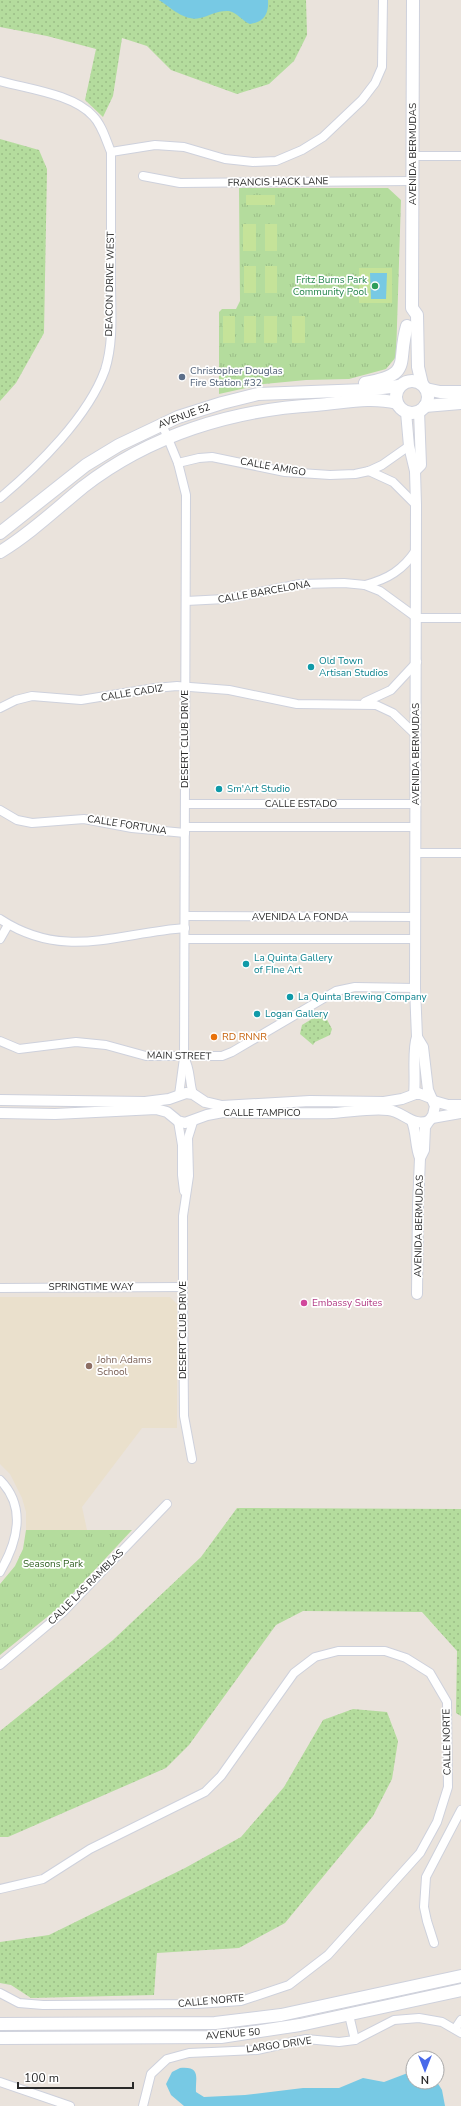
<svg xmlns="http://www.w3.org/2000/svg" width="461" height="2106" viewBox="0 0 461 2106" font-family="'Nunito Sans',sans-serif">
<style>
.education{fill:#eae0cc}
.grass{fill:url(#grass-dots)}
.park{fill:url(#park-tufts)}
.pitch{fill:#c5e399}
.water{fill:#77c9e4}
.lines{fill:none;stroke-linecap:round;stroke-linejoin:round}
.minor-casing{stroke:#ced1dc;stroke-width:10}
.tertiary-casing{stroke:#ced1dc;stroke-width:12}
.secondary-casing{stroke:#ced1dc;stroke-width:14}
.minor{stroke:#fff;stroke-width:8}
.tertiary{stroke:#fff;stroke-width:10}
.secondary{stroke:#fff;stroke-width:12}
.leisure-dot{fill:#2e9e5b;stroke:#fff;stroke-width:1.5}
.service-dot{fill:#5c6f8a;stroke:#fff;stroke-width:1.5}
.culture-dot{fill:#0f9aa8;stroke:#fff;stroke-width:1.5}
.food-dot{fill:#e8710a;stroke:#fff;stroke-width:1.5}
.hotel-dot{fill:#d1479c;stroke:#fff;stroke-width:1.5}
.education-dot{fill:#8d6e63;stroke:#fff;stroke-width:1.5}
.labels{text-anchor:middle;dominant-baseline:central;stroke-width:3.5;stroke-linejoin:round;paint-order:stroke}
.street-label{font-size:10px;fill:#292929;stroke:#fff}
.leisure-label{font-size:10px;fill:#27864d;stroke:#fff;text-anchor:end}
.service-label{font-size:10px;fill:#4e5e75;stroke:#fff;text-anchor:start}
.culture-label{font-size:10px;fill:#0d838f;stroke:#fff;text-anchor:start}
.food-label{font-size:10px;fill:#c56008;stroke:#fff;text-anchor:start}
.hotel-label{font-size:10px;fill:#b23c85;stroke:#fff;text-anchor:start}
.education-label{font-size:10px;fill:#785e54;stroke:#fff;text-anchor:start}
.park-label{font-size:10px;fill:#2e5f20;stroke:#fff}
</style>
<defs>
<pattern id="grass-dots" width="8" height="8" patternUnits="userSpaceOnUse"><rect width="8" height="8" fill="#b4dc9d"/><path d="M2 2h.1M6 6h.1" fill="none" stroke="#9bbd87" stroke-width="1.8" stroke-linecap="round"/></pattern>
<pattern id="park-tufts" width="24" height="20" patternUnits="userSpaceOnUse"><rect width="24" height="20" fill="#b4dc9d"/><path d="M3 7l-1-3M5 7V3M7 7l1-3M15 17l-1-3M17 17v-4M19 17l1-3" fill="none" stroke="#9bbd87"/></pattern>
</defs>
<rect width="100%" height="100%" fill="#eae3dc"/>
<path class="education" d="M0 1297H170L177 1304V1428H142L82 1507 87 1530H26V1512L22 1498 10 1474 0 1464Z"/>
<g class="grass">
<path d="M0 0H306L307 35 294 61 269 84 237 94 171 70 147 46 122 38 113 96 103 117 85 100 96 49 47 36 0 27Z"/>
<path d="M0 139 39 150 47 169 44 333 16 383 0 401Z"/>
<path d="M323 1012 332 1029 330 1035 315 1042 313 1045 300 1034 302 1025Z"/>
<path d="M237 1508 461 1509V1716L456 1713 457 1651 422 1612 303 1611 276 1625 189 1745 166 1768 8 1837H0V1731L113 1640 201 1557Z"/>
<path d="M353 1709 387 1712 398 1741 392 1779 373 1816 285 1923 239 1948 157 1953 154 1995 31 1998 11 1985 0 1983V1942L49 1935 185 1868 241 1837 284 1787 323 1720Z"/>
</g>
<g class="park">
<path d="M239 188H388L401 200 396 357 386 369 349 379 306 380 264 384 219 394V312L222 309H236L240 301Z"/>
<path d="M26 1530H132L62 1605 0 1655V1584L15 1566 23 1549Z"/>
</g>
<g class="pitch">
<rect x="246" y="195" width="29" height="10"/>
<rect x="243" y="224" width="13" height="27"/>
<rect x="265" y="224" width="12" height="27"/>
<rect x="244" y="266" width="12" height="27"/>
<rect x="265" y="266" width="12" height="27"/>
<rect x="359" y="268" width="33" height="35"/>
<rect x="223" y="316" width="12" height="27"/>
<rect x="244" y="316" width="12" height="27"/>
<rect x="264" y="316" width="13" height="27"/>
<rect x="292" y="316" width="13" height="27"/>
</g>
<g class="water">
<path d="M159 0H268C269 14 264 22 250 24 242 21 238 13 229 11 218 10 209 16 200 18 185 22 170 7 159 0Z"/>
<path d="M370 273H387L386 299H371Z"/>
<path d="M180 2068C202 2066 195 2079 196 2092L204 2097 245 2095 303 2088H339L363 2078 384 2082 413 2071V2082H437L442 2090 445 2106H184L171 2095 166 2084 172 2072Z"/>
</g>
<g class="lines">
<g class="minor-casing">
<g id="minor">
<path d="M0 81C28 89 73 94 93 116 102 125 106 140 111 152 111 195 111 239 111 282 111 310 114 342 105 370 88 417 38 466 0 498"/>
<path d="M111 152 155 145 184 147 225 159 253 162 276 161 302 150 323 137 362 100 375 83 382 67 383 0"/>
<path d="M413 156H461"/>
<path d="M143 176 180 183 413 181"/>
<path d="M162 424 178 463 186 495 184 1058 179 1095"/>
<path d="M178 463 199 458 212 457 285 472 330 475 355 474 369 471 382 465 409 446"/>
<path d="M369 471 393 482 416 505"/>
<path d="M365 585C388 579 403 570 416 550"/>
<path d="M186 601 225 599 300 584 344 583 365 585 380 591 417 618H461"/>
<path d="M365 702 391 690 417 662"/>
<path d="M0 708 16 700 32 696 81 700 155 688 177 686 229 690 297 704 376 705 393 713 416 735"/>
<path d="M185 804H416"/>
<path d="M0 810 17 820 32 823 84 819 132 828 185 833"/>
<path d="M185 827H416"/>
<path d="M416 853H461"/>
<path d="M185 916 416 917"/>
<path d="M0 919C64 961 117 933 185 928"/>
<path d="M0 939 8 925"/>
<path d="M185 939H416"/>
<path d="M0 1041 19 1049 76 1042 106 1045 146 1056H222L232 1052 336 991 355 987 415 988"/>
<path d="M184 1058C191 1069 189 1082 193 1094"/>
<path d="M178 1121 182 1145V1175L184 1191"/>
<path d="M0 1288 183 1287"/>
<path d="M192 1459 184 1416 183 1287V1216L189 1176 188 1138 193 1122"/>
<path d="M0 1480C27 1507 17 1543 0 1572"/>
<path d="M0 1665 62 1613 167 1504"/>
<path d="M0 1889 43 1879 90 1849 205 1792 221 1776 294 1673 315 1657 338 1651H385L406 1658 430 1673 447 1702 448 1787 437 1822 420 1853 328 1955 289 1985 241 2001 197 2004 43 2005 19 2003 0 1993"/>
<path d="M434 1943 427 1921 424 1907 426 1877 461 1810"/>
<path d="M349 2015 355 2040"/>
<path d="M455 2029 461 2020"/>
<path d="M0 2082 70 2106"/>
<path d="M143 2106 151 2074 167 2059 189 2053 257 2050 306 2039 339 2042 355 2040 394 2020 419 2018 442 2022 461 2033"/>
</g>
</g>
<g class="tertiary-casing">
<g id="tertiary">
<path d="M406 412 409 446 415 471 416 505 415 988 417 1037C412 1050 416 1078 414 1094"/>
<path d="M415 471 421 465 419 411"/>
<path d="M417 1037 423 1047 428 1090 435 1106 433 1115 425 1127 424 1150 420 1158 418 1206 417 1294"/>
<path d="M0 1100 145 1102 169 1099 186 1093 193 1094 205 1102 222 1106 310 1101 384 1102 402 1099 418 1093 431 1098"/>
<path d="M434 1101 448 1105H461"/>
<path d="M0 1113 55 1114 156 1109 167 1112 178 1121 185 1123 207 1115 223 1112C259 1113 296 1114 333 1113 351 1112 370 1108 388 1110 403 1111 414 1129 430 1120"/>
<path d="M432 1118 461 1113"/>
<path d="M412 1121C417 1134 415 1146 420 1158"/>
</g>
</g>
<g class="secondary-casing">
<g id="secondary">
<path d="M413 0 412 308 417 315 418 367 422 384"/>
<circle cx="412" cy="397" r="16"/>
<path d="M365 383C414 374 396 364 407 326"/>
<path d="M426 389 440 392H461"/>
<path d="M425 406 461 403"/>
<path d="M0 533 86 465 119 445 178 417 222 403 258 394 365 390 399 386"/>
<path d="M0 552C30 534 56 509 83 487 150 435 232 410 316 405 344 403 369 396 397 403"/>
<path d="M0 2024 215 2023 281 2015 461 1976"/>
<path d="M0 2038 221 2037 300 2025 461 1990"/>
</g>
</g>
<use href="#minor" class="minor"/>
<use href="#tertiary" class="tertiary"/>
<use href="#secondary" class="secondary"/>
</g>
<circle class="leisure-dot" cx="375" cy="286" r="4"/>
<circle class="service-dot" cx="182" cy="377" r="4"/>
<g class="culture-dot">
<circle cx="311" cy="667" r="4"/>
<circle cx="219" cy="789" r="4"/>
<circle cx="246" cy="964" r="4"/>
<circle cx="290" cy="997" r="4"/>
<circle cx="257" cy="1014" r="4"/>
</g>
<circle class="food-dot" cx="214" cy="1037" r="4"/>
<circle class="hotel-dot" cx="304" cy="1303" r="4"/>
<circle class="education-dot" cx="89" cy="1366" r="4"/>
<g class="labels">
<g class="street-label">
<text transform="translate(413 154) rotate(-90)">AVENIDA BERMUDAS</text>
<text transform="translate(278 182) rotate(-1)">FRANCIS HACK LANE</text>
<text transform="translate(110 284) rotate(-89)">DEACON DRIVE WEST</text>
<text transform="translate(184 416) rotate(-20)">AVENUE 52</text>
<text transform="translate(273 467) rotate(10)">CALLE AMIGO</text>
<text transform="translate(264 592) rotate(-10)">CALLE BARCELONA</text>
<text transform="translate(132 693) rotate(-9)">CALLE CADIZ</text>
<text transform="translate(185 739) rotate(-90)">DESERT CLUB DRIVE</text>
<text transform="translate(416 754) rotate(-90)">AVENIDA BERMUDAS</text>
<text x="301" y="804">CALLE ESTADO</text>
<text transform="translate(127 825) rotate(9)">CALLE FORTUNA</text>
<text x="300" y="917">AVENIDA LA FONDA</text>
<text transform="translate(179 1056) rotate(1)">MAIN STREET</text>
<text x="262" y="1113">CALLE TAMPICO</text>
<text transform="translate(419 1226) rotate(-89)">AVENIDA BERMUDAS</text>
<text x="91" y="1287">SPRINGTIME WAY</text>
<text transform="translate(183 1330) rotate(-90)">DESERT CLUB DRIVE</text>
<text transform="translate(86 1587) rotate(-45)">CALLE LAS RAMBLAS</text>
<text transform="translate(447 1742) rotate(-91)">CALLE NORTE</text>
<text transform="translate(211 2001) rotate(-5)">CALLE NORTE</text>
<text transform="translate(233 2034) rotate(-5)">AVENUE 50</text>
<text transform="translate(279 2045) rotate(-8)">LARGO DRIVE</text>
</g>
<g class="leisure-label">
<text x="367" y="280">Fritz Burns Park<tspan x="367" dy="12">Community Pool</tspan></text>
</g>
<g class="service-label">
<text x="190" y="371">Christopher Douglas<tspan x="190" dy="12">Fire Station #32</tspan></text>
</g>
<g class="culture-label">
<text x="319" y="661">Old Town<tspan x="319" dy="12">Artisan Studios</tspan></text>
<text x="227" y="789">Sm'Art Studio</text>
<text x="254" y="958">La Quinta Gallery<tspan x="254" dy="12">of FIne Art</tspan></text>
<text x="298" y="997">La Quinta Brewing Company</text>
<text x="265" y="1014">Logan Gallery</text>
</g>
<g class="food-label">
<text x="222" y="1037">RD RNNR</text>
</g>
<g class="hotel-label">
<text x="312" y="1303">Embassy Suites</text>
</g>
<g class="education-label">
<text x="97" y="1360">John Adams<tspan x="97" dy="12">School</tspan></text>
</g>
<g class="park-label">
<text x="53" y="1564">Seasons Park</text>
</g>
</g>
<g transform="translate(425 2070) rotate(180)"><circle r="19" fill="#ffffff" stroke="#a9a9a9"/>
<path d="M0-3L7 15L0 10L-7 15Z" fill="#496aea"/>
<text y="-6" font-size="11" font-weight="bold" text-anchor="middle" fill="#292929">N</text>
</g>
<path d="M18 2082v6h115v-6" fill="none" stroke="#292929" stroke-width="2"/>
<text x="24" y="2082" font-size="12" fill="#292929" stroke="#ffffff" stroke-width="3" paint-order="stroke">100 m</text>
</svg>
